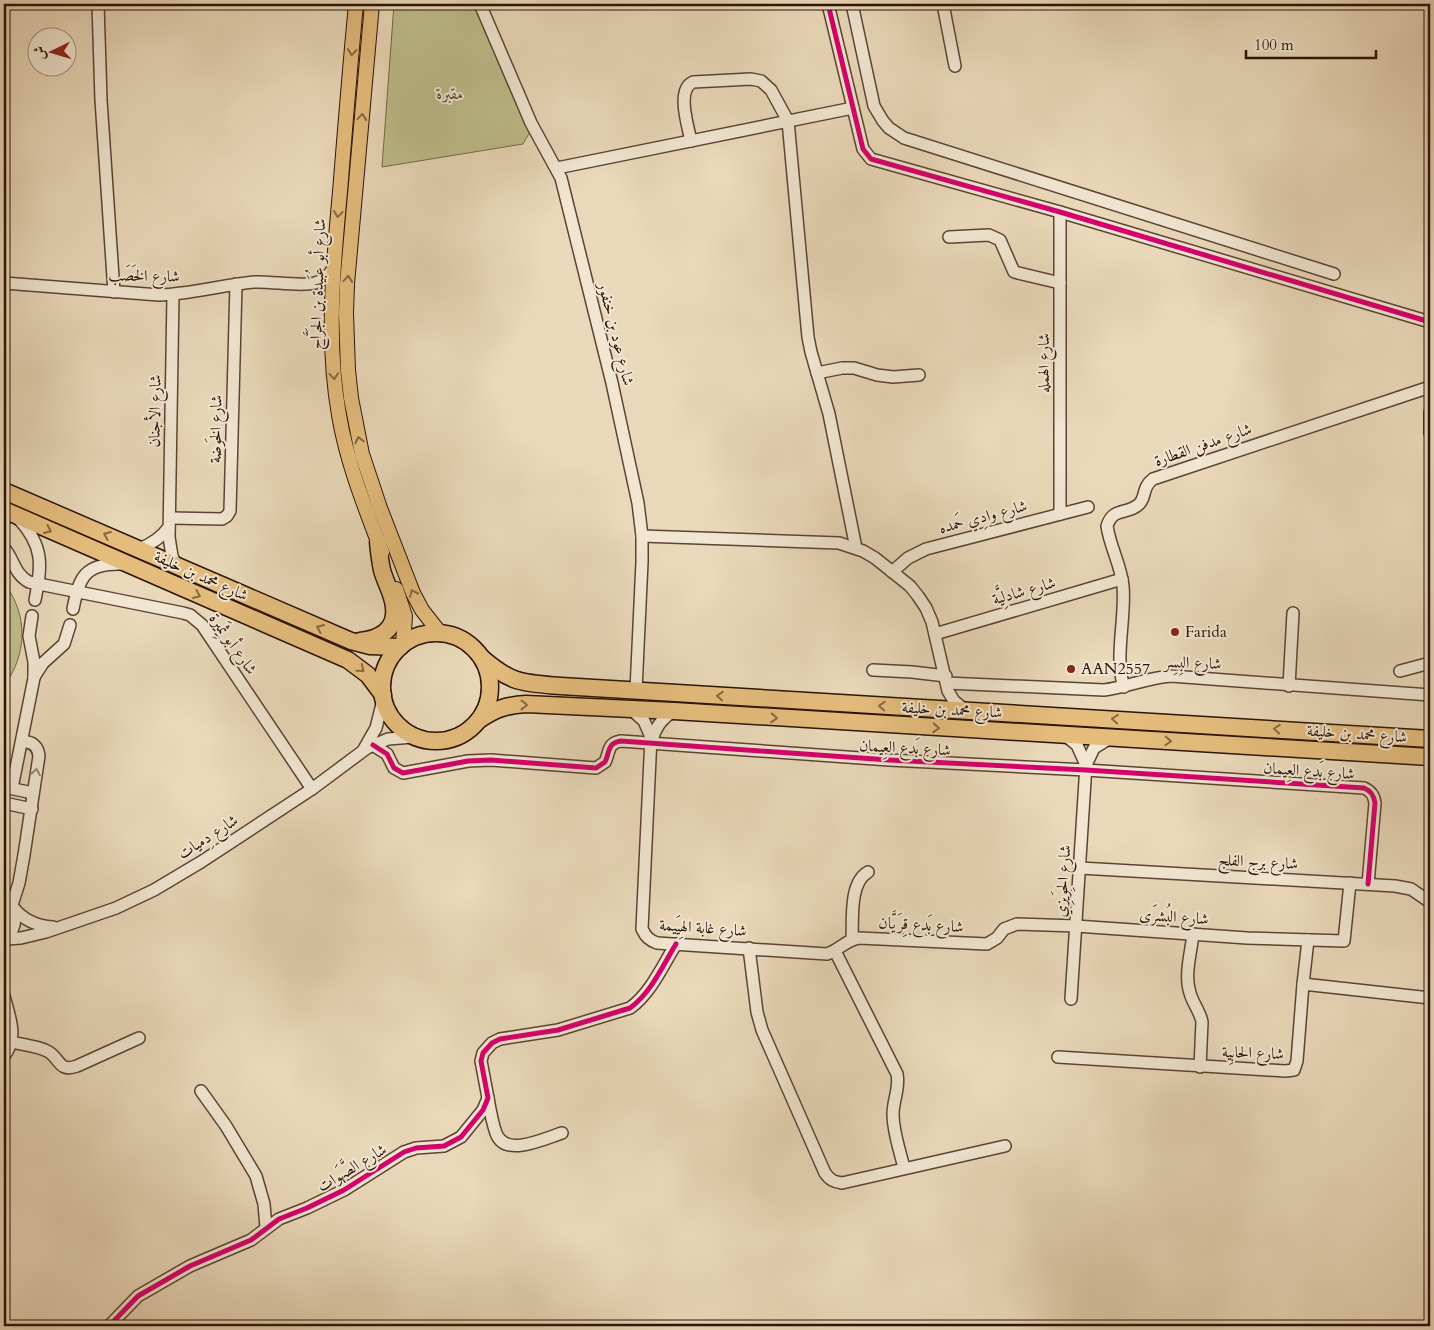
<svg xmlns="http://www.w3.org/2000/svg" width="1434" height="1330" viewBox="0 0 1434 1330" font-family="Cardo,Amiri,serif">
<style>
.green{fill:#bebc8a;stroke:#756848}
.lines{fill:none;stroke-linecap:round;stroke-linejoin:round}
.minor-casing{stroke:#5b4434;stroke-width:14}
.major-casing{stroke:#2c1307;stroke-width:16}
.highway-casing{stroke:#2c1307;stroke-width:19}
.minor{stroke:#f1e6d2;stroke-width:11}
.major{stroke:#e4bc7c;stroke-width:14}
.highway{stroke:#e4bc7c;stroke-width:16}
.cycleway-casing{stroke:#f1e6d2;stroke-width:8}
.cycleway{stroke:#d6006c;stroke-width:5}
.oneway{stroke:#886842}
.oneway2{stroke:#988777}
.poi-dot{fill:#8f2418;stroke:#f1e6d2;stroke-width:2}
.labels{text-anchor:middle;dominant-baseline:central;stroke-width:4;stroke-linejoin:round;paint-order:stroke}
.park-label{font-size:16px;font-style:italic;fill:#58462e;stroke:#f1e6d2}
.street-label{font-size:16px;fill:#2c1307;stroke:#f1e6d2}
.poi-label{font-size:16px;fill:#2c1307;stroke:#f1e6d2;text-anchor:start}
</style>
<rect width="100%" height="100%" fill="#e9d8b9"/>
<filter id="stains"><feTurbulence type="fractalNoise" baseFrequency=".004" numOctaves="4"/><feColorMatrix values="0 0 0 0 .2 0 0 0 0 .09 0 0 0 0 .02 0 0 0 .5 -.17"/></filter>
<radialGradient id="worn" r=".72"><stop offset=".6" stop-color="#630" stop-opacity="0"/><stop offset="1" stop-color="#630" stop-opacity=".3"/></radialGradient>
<g class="green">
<path d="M394 4H479L531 130 523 144 382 167Z"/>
<path d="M4 583C29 615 27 655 4 686Z"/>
</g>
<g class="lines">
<g class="minor-casing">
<g id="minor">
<path d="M98 4 101 100 114 292"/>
<path d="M480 4 531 123 561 178 612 383 638 503 642 536V562L636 690"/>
<path d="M828 4 863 149 871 159 1060 212 1430 322"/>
<path d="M852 4 874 106 883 121 889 128 904 138 1334 274"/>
<path d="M943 4 955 66"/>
<path d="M691 141C688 126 676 90 693 82L751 79 761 81 771 90 788 121 808 337 811 352 829 414 856 548"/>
<path d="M557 168 853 108"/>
<path d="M1060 212V514"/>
<path d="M949 237 989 235 1000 240 1014 272 1060 283"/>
<path d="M4 283 159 295C191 294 222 285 254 282 271 281 300 287 315 283 323 281 328 276 333 269"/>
<path d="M173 295 169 537 172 556 176 565"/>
<path d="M817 373 842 368H854L877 375 893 377 919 375"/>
<path d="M1430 412V433"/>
<path d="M18 518C44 546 42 565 35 600"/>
<path d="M170 518 222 519 227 516 230 511 236 284"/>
<path d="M642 536 839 543 863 551 875 558 910 586 918 596 926 608 932 622 948 691 954 701 965 710"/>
<path d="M4 548C14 559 14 574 29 582L183 613 190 615 202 625 312 789"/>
<path d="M139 549C152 544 161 538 169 527"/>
<path d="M892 572 908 558 926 549 1088 507"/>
<path d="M73 609C79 577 85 563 122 564"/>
<path d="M935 634 1122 579"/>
<path d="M873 670 912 672 946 676"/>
<path d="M1400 671 1430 663"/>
<path d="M34 677 43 663 64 644 70 625"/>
<path d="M947 683 1104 690C1128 687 1146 678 1171 676L1430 695"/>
<path d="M1289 686 1293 613"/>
<path d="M1124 687C1114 658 1126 617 1123 586 1121 565 1110 547 1107 526 1113 507 1126 515 1138 505 1147 498 1141 488 1153 479L1430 387"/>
<path d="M631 709 644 721 651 737 642 929C646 937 649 940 657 943L827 954C839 950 846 940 859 938L987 944 997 938 1004 929 1017 924 1076 926 1247 938 1344 941 1350 883"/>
<path d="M1066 736 1077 745 1086 765"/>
<path d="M652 741C655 727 662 718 674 711"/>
<path d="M373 745 387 754 394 768 403 773 468 761 491 760 596 768 605 762C610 752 607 743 621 741L889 760 1086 770 1364 788C1371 791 1374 795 1375 803L1368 884"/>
<path d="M364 749 376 728 383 700"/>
<path d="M4 787 33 793"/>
<path d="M12 788 34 678V662L29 636 32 616"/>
<path d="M4 803 32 809"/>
<path d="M1080 868 1395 886 1411 889 1430 902"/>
<path d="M4 896C19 908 18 929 4 941"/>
<path d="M12 905 19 883 24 855 39 756C38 746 32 741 22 742"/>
<path d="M13 907C23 920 36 926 53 927"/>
<path d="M1193 934C1191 953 1184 975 1190 993 1193 1004 1200 1011 1202 1022L1200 1067"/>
<path d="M7 939 21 938 46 932 116 908 154 890 201 862 312 789 367 748 388 739 413 737"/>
<path d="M852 939C853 919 849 883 868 872"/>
<path d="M749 948 757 1012 762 1030 825 1173C830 1180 834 1182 842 1183L1005 1146"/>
<path d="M835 951 897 1074C900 1088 893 1100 893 1114 893 1132 900 1151 904 1168"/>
<path d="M1303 984 1308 940"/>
<path d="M4 996C9 1016 19 1038 4 1056"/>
<path d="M1071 999 1086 765 1094 748 1110 738"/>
<path d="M12 1042C23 1045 37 1046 47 1051 60 1057 58 1073 77 1066L139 1038"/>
<path d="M1058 1057 1285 1071 1294 1070 1297 1061 1303 984 1430 998"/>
<path d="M201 1091 226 1126 256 1176 264 1204 266 1228"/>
<path d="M488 1098C490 1110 492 1122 496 1133 505 1158 543 1139 562 1133"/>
<path d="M109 1326 138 1296 190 1266 251 1240 279 1219 307 1208 344 1190 404 1152 416 1148 444 1146 461 1137 483 1110 488 1098 481 1061 483 1053 492 1043 500 1039 558 1030 630 1008C651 993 663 965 676 944"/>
</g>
</g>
<g class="major-casing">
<g id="major">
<path d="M356 4C350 67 345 129 340 192 333 267 326 341 339 415 347 463 365 507 382 552"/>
<path d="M372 4 347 284 346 313 348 370 351 398 362 454 380 508 413 593 422 610 440 633"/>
<path d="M396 589 405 616 403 644"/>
</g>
</g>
<g class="highway-casing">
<g id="highway">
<path d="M4 491 351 641 370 646 400 647"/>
<path d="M4 510 348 660 368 675 383 695"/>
<circle cx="436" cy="687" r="54"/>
<path d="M360 641C379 639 397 630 394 607 393 594 385 582 382 570 380 561 379 552 378 542"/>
<path d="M482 658C512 684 523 683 561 686L1430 739"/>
<path d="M479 720C495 709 507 705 526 704L674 711 1430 757"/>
</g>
</g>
<use href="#minor" class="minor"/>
<use href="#major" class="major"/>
<use href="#highway" class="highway"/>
<g class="cycleway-casing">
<g id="cycleway">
<path d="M828 4 863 149 871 159 1060 212 1430 322"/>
<path d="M373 745 387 754 394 768 403 773 468 761 491 760 596 768 605 762C610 752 607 743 621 741L889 760 1086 770 1364 788C1371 791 1374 795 1375 803L1368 884"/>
<path d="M109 1326 138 1296 190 1266 251 1240 279 1219 307 1208 344 1190 404 1152 416 1148 444 1146 461 1137 483 1110 488 1098 481 1061 483 1053 492 1043 500 1039 558 1030 630 1008C651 993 663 965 676 944"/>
</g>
</g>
<use href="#cycleway" class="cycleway"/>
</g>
<defs><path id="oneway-chevron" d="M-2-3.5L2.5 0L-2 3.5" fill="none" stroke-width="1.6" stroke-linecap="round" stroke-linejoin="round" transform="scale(1.25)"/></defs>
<g class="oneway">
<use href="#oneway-chevron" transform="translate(352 52) rotate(95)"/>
<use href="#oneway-chevron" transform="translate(362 117) rotate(-85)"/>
<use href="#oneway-chevron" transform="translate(338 214) rotate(96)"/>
<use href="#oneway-chevron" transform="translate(348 279) rotate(-85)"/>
<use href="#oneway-chevron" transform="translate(334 376) rotate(85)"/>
<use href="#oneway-chevron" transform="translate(359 440) rotate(-103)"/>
<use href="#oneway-chevron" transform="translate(48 530) rotate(24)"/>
<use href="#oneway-chevron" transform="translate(107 535) rotate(-157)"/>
<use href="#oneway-chevron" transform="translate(413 593) rotate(-114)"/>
<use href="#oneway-chevron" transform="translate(197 595) rotate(23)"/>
<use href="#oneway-chevron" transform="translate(320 628) rotate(-156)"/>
<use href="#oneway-chevron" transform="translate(361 669) rotate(39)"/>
<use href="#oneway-chevron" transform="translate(720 696) rotate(-176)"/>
<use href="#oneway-chevron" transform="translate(524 705) rotate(1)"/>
<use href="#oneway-chevron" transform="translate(882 706) rotate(-176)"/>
<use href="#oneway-chevron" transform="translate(774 718) rotate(4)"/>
<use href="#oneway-chevron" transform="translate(1115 719) rotate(-176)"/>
<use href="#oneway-chevron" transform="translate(936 728) rotate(4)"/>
<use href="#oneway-chevron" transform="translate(1277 729) rotate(-176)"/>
<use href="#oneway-chevron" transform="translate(1168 741) rotate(3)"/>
</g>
<use class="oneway2" href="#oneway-chevron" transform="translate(36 772) rotate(-80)"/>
<g class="poi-dot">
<circle cx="1175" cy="632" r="5"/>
<circle cx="1071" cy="669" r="5"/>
</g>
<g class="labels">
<g class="park-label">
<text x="450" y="94">مقبرة</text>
</g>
<g class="street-label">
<text transform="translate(144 276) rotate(1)">شارع الخَصَب</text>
<text transform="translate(318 284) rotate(-88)">شارع أبو عُبَيدة بن الجَرَّاح</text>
<text transform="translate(616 334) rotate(76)">شارع عود بن خنفور</text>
<text transform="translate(1044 363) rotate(-90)">شارع الهمله</text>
<text transform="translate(155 411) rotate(-89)">شارع الأجنان</text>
<text transform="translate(216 429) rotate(-89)">شارع الخَوضة</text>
<text transform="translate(1203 445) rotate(-19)">شارع مدفن القطارة</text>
<text transform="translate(983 517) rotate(-15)">شارع وادِي حَمده</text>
<text transform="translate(201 576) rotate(24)">شارع محمد بن خليفة</text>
<text transform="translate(1024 591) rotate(-16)">شارع شادلِيَّة</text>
<text transform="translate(233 644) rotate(55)">شارع أبو ثِمَيرة</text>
<text transform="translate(1193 663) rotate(2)">شارع البِسِر</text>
<text transform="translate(952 710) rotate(3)">شارع محمد بن خليفة</text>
<text transform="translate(1357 734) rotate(4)">شارع محمد بن خليفة</text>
<text transform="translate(905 748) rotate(3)">شارع بَدع العِيمان</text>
<text transform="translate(1309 771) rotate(4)">شارع بَدع العِيمان</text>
<text transform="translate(208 837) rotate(-33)">شارع دِميات</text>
<text transform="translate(1258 862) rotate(3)">شارع برج الفلج</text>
<text transform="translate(1063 881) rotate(-86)">شارع الحِوَيزِي</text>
<text transform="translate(1174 917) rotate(4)">شارع البُشرَى</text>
<text transform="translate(921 925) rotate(3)">شارع بَدع قِرَيَّان</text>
<text transform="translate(703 928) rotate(4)">شارع غابة الهِيَيمة</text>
<text transform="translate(1253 1053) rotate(2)">شارع الحابِية</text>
<text transform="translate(352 1168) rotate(-31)">شارع الصَّهَوات</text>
</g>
<g class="poi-label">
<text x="1185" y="632">Farida</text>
<text x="1081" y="669">AAN2557</text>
</g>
</g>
<rect width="1434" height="1330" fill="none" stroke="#e9d8b9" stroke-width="20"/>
<rect x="5" y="5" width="1424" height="1320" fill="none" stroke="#2c1307" stroke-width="2.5"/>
<rect x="10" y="10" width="1414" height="1310" fill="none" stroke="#2c1307"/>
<g transform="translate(52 52) rotate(265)"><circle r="24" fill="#f1e6d2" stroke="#a29281"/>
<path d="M0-4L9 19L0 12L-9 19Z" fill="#8f2418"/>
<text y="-8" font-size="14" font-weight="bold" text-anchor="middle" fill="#2c1307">ش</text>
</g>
<path d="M1246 50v8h130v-8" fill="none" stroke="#2c1307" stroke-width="2.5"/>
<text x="1254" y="50" font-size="15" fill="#2c1307" stroke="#f1e6d2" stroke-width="4" paint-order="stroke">100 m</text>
<rect width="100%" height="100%" filter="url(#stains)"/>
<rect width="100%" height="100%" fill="url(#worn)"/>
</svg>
